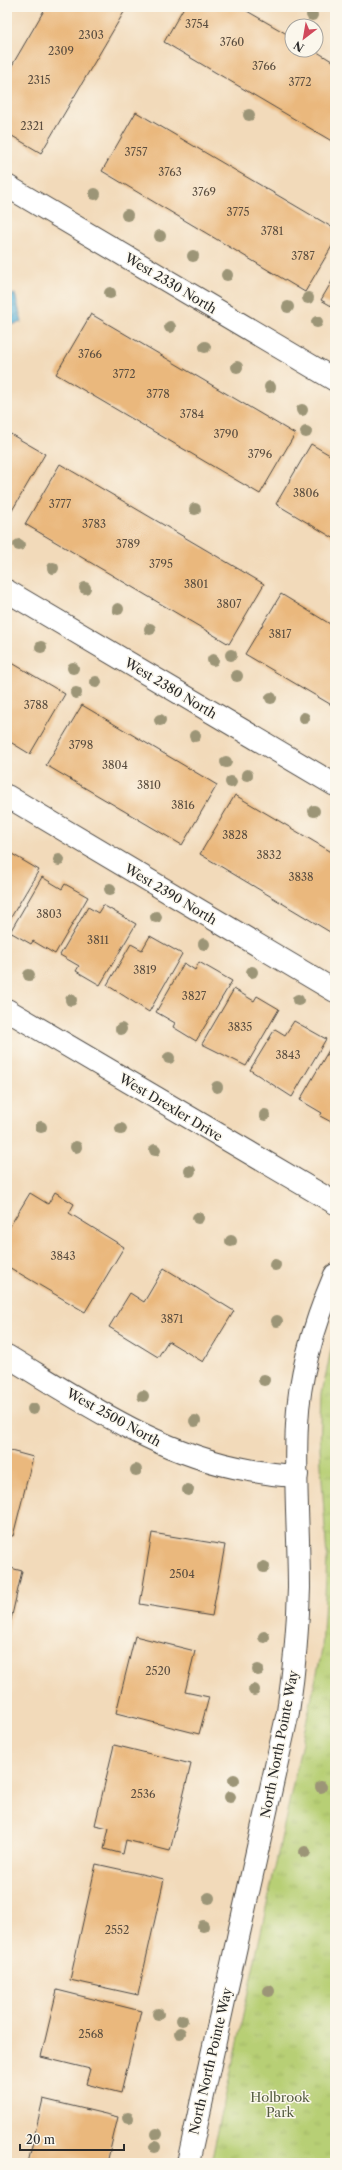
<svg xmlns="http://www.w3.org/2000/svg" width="342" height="2170" viewBox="0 0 342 2170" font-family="'Libre Caslon Text',serif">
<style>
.grass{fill:url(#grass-tufts);stroke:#717d50}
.water{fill:url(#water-waves);stroke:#446e82}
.building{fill:#eab87d}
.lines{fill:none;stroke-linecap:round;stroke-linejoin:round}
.minor-casing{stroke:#494540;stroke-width:24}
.minor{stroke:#fff;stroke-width:22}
.tree{fill:#9c9577}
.labels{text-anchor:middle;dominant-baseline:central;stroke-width:3;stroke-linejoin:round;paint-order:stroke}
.number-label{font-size:11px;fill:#5b4e40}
.street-label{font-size:13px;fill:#2b2b2b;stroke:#fbf7ec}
.park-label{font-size:13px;fill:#555c41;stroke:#fbf7ec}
</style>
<defs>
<pattern id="grass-tufts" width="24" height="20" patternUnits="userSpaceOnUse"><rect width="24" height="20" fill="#b7cf75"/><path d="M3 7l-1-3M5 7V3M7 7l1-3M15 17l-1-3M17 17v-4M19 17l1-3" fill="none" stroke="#9eb265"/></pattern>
<pattern id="water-waves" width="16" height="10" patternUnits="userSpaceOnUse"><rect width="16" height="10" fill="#5db2d9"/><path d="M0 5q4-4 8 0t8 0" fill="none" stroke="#4d91b0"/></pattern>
</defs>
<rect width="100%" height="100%" fill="#fbf7ec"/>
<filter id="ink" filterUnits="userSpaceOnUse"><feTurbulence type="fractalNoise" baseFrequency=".025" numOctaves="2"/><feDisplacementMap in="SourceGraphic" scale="8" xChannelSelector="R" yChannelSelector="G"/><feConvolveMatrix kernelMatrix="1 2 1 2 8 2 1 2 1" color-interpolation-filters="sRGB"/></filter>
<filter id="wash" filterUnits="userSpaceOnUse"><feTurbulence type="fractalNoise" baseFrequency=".012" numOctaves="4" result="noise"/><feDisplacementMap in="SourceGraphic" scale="16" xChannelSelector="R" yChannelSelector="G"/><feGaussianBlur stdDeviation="0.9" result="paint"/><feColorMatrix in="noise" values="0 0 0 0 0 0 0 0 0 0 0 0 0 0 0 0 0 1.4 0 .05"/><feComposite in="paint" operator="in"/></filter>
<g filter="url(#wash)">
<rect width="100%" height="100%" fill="#f2daba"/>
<path class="grass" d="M335 1331V2163H211L322 1650 327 1559 320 1448 322 1393Z"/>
<path class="water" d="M15 294 22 322 7 326V296Z"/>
<g id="blocks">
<g class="building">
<path d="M46 7H127L41 153 7 133V74Z"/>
<path d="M184 7H240L292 37V50H314L335 63V143L164 42Z"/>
<path d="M136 112 335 229V241L305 292 102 171Z"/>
<path d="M335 276V308L321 300Z"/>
<path d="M91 314 295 434 260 494 56 374Z"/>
<path d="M7 432 45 454 10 514 7 512Z"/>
<path d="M311 444 335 458V539L276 504Z"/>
<path d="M60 464 264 584 229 644 25 524Z"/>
<path d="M281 594 335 627V707L245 654Z"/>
<path d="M7 660 65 694 30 754 7 740Z"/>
<path d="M82 705 217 785 182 845 46 765Z"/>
<path d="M235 795 335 854V935L200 854Z"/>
<path d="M7 851 39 870 7 924Z"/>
<path d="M42 877 62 889 65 884 88 897 55 954 33 941 31 944 10 932Z"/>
<path d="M103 905 136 924 100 985 76 971 79 966 60 955 88 907 98 913Z"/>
<path d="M150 936 182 954 149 1012 107 985 131 944 142 950Z"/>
<path d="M199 962 232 981 196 1041 173 1027 175 1023 156 1012 184 963 195 970Z"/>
<path d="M234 989 254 1001 257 996 279 1009 246 1066 202 1044Z"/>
<path d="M294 1021 326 1039 292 1097 250 1070 275 1029 285 1035Z"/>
<path d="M333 1043 335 1045V1124L320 1116 322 1113 300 1100Z"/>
<path d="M55 1192 74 1204 69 1213 124 1247 85 1312 7 1266V1231L30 1193 48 1204Z"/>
<path d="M164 1268 234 1311 203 1362 168 1341 158 1357 109 1327 130 1293 144 1302Z"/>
<path d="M7 1450 33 1457 13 1536 7 1535Z"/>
<path d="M152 1533 225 1545 212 1616 140 1604Z"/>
<path d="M7 1567 22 1571 8 1633H7Z"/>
<path d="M135 1636 195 1651 185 1692 209 1697 199 1734 116 1713Z"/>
<path d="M114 1745 191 1764 170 1851 126 1840 123 1854 104 1849 109 1828 95 1825Z"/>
<path d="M96 1864 164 1879 138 1995 70 1980Z"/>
<path d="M57 1990 141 2011 121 2093 86 2084 90 2069 41 2057Z"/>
<path d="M43 2099 118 2117 107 2163H28Z"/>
</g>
</g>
</g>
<g filter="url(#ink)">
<use href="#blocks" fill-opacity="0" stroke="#494540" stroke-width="1"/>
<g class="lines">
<g class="minor-casing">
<g id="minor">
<path d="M7 186 335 380"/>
<path d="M7 591 335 785"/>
<path d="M7 796 335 991"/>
<path d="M7 1010 335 1203"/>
<path d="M7 1356C84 1402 159 1455 249 1470 265 1473 281 1476 297 1475"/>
<path d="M188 2163 288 1712C294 1671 298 1630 299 1588 299 1534 294 1479 297 1424 299 1373 315 1322 335 1275"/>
</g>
</g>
<use href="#minor" class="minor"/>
</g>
<g class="tree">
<circle cx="312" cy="15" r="6"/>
<circle cx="249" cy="115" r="6"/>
<circle cx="95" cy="194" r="6"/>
<circle cx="127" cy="215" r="6"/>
<circle cx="160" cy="236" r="6"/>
<circle cx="193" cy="256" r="6"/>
<circle cx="227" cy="275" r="6"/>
<circle cx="110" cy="293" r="6"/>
<circle cx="308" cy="298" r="6"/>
<circle cx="288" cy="307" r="6"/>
<circle cx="317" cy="322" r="6"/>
<circle cx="170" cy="327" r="6"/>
<circle cx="205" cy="347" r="6"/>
<circle cx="237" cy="367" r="6"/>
<circle cx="270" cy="387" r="6"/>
<circle cx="302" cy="410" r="6"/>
<circle cx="306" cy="432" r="6"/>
<circle cx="195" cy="509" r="6"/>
<circle cx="19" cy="545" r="6"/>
<circle cx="53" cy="568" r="6"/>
<circle cx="85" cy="588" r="6"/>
<circle cx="118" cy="609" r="6"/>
<circle cx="150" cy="629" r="6"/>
<circle cx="41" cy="647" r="6"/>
<circle cx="231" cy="655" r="6"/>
<circle cx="213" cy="660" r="6"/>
<circle cx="73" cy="668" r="6"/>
<circle cx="237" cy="676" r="6"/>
<circle cx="96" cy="682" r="6"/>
<circle cx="76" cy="693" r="6"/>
<circle cx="271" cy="698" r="6"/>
<circle cx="304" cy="718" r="6"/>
<circle cx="160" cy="720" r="6"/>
<circle cx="195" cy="736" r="6"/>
<circle cx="226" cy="762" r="6"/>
<circle cx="247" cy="775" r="6"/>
<circle cx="231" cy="782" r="6"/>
<circle cx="314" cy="811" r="6"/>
<circle cx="59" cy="860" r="6"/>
<circle cx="110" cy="889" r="6"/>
<circle cx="156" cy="917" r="6"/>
<circle cx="204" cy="944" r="6"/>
<circle cx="252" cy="972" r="6"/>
<circle cx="29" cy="975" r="6"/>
<circle cx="71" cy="1000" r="6"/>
<circle cx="298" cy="1000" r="6"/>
<circle cx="121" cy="1029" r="6"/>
<circle cx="169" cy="1058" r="6"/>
<circle cx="217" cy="1087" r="6"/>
<circle cx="265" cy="1115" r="6"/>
<circle cx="41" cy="1127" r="6"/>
<circle cx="121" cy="1129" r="6"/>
<circle cx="76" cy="1147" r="6"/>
<circle cx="155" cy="1150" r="6"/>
<circle cx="190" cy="1171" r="6"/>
<circle cx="198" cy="1218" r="6"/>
<circle cx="231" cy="1241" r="6"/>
<circle cx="275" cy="1265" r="6"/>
<circle cx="277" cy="1321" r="6"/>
<circle cx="264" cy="1380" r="6"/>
<circle cx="143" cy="1396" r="6"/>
<circle cx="33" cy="1409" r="6"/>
<circle cx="195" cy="1421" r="6"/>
<circle cx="136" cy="1470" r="6"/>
<circle cx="188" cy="1490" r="6"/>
<circle cx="264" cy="1567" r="6"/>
<circle cx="264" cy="1637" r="6"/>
<circle cx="258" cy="1670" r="6"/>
<circle cx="254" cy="1690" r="6"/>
<circle cx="234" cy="1780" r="6"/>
<circle cx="321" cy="1787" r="6"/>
<circle cx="230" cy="1797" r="6"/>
<circle cx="305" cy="1852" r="6"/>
<circle cx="209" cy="1898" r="6"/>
<circle cx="203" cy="1926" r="6"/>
<circle cx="269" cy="1991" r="6"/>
<circle cx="158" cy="2014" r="6"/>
<circle cx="182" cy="2020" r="6"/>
<circle cx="180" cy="2033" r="6"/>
<circle cx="128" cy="2118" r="6"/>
<circle cx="157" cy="2134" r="6"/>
<circle cx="155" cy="2147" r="6"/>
</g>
</g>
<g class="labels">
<g class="number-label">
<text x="197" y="24">3754</text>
<text x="91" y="35">2303</text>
<text x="232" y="42">3760</text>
<text x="61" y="51">2309</text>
<text x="264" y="66">3766</text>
<text x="39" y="80">2315</text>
<text x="300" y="82">3772</text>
<text x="32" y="126">2321</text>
<text x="136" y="152">3757</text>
<text x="170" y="172">3763</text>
<text x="204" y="192">3769</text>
<text x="238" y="212">3775</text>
<text x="272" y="231">3781</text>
<text x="303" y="256">3787</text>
<text x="90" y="354">3766</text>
<text x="124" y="374">3772</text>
<text x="158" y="394">3778</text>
<text x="192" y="414">3784</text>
<text x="226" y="434">3790</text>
<text x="260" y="454">3796</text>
<text x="306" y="493">3806</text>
<text x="60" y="504">3777</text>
<text x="94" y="524">3783</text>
<text x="128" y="544">3789</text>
<text x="161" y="564">3795</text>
<text x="196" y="584">3801</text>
<text x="229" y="604">3807</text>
<text x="280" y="634">3817</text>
<text x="36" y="705">3788</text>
<text x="81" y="745">3798</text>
<text x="115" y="765">3804</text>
<text x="149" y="785">3810</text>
<text x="183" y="805">3816</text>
<text x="235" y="835">3828</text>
<text x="269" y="855">3832</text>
<text x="301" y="877">3838</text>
<text x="49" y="914">3803</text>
<text x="98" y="940">3811</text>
<text x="145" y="970">3819</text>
<text x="194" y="996">3827</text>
<text x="240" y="1027">3835</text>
<text x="288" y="1055">3843</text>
<text x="63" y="1256">3843</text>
<text x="172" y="1319">3871</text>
<text x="182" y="1574">2504</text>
<text x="158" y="1671">2520</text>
<text x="143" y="1794">2536</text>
<text x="117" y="1930">2552</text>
<text x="91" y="2034">2568</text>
</g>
<g class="street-label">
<text transform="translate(171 283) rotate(31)">West 2330 North</text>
<text transform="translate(171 688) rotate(31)">West 2380 North</text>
<text transform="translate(171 894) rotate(31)">West 2390 North</text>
<text transform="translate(171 1107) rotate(31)">West Drexler Drive</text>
<text transform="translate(114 1417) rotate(29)">West 2500 North</text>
<text transform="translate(279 1744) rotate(-79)">North North Pointe Way</text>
<text transform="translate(210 2061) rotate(-77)">North North Pointe Way</text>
</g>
<g class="park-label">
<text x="280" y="2097">Holbrook<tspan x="280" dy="15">Park</tspan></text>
</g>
</g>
<rect width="342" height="2170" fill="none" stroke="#fbf7ec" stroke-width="24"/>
<g transform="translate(304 38) rotate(211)"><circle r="19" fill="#fbf7ec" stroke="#a8a59f"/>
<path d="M0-3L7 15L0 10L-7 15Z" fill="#d1495b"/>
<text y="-6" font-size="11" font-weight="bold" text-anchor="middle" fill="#2b2b2b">N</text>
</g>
<path d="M20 2144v6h104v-6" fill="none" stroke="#2b2b2b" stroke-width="2"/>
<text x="26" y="2144" font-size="12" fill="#2b2b2b" stroke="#fbf7ec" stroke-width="3" paint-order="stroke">20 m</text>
</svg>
